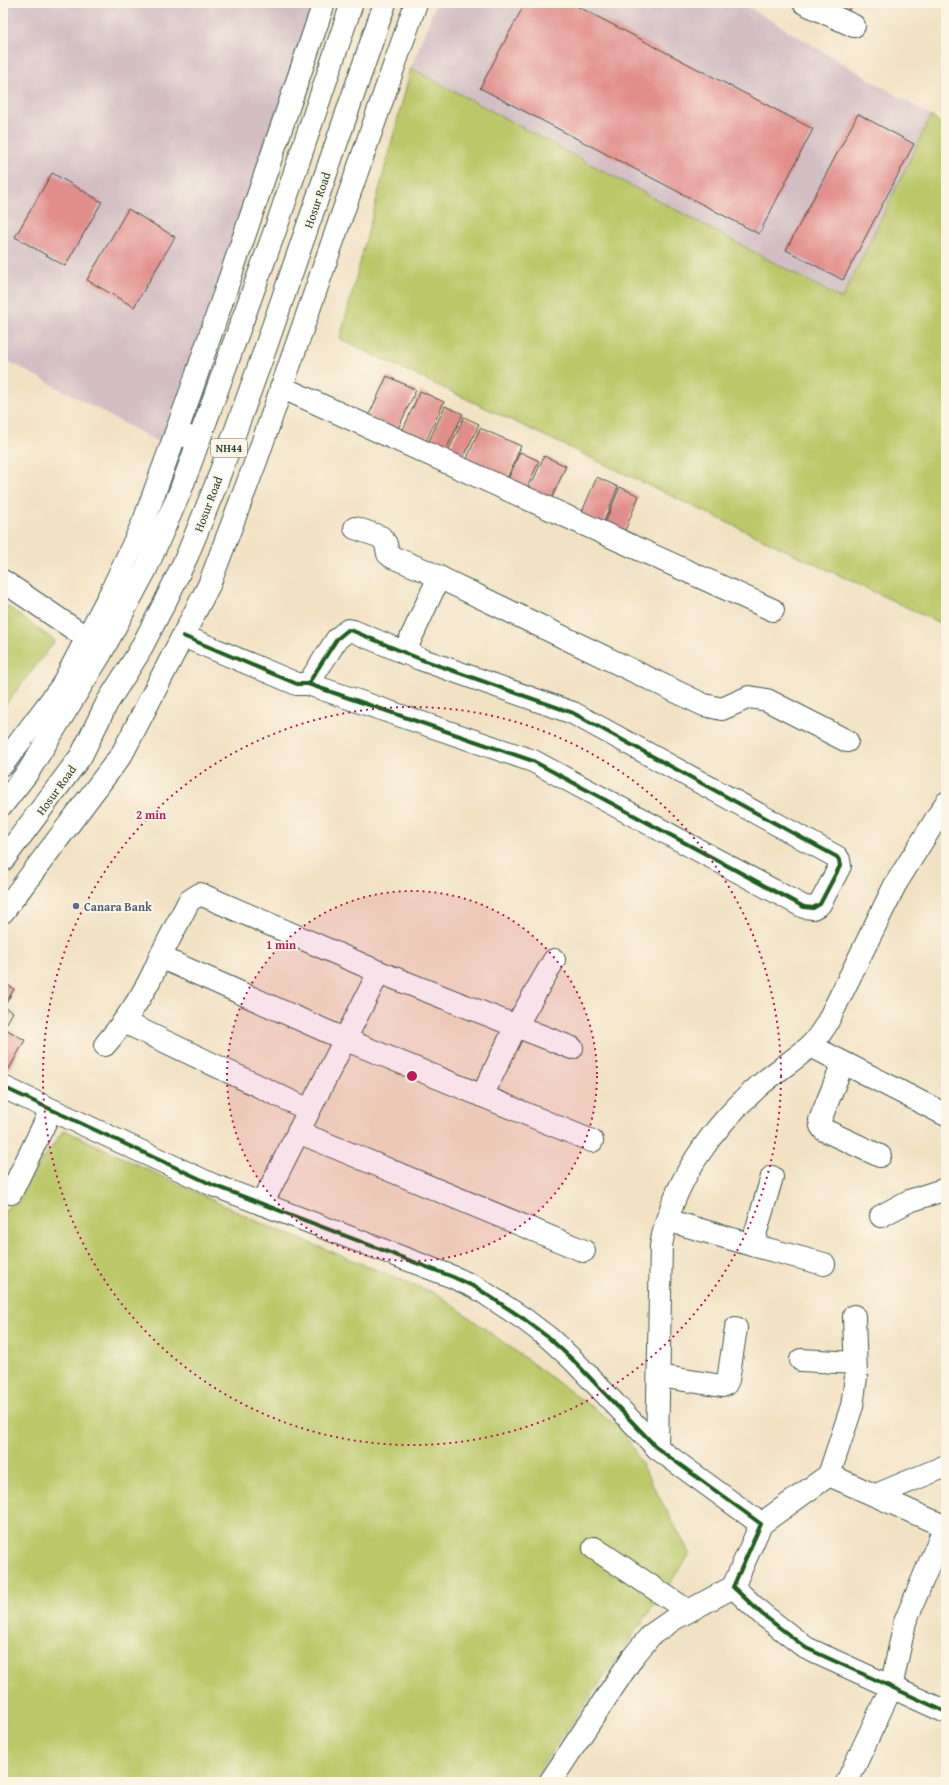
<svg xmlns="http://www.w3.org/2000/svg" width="949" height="1785" viewBox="0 0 949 1785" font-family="'Gentium Book Plus',serif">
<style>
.industrial{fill:#d2bec3}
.green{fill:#bbc768;stroke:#6d824e}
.building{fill:#e18d8b}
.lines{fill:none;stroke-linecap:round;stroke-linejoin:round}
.minor-casing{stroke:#3f564a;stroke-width:24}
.highway-casing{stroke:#3f564a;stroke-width:24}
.minor{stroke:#fff;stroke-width:22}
.highway{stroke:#fff;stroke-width:22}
.cycleway-casing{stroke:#fcf5e5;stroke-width:6}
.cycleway{stroke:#1b5e20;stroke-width:4}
.ring{fill:none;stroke:#c2185b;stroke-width:2;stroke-dasharray:2 4}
.service-dot{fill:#5c6f8a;stroke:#fcf5e5;stroke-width:1.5}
.labels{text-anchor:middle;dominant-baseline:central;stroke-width:4;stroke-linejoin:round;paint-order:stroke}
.shield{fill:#fcf5e5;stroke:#617469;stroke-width:1}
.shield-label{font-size:11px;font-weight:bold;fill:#1f3d34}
.street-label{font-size:12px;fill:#1f3d34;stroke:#fcf5e5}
.service-label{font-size:12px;font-weight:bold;fill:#4e5e75;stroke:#fcf5e5;text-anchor:start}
.centre{fill:#c2185b;stroke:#fcf5e5;stroke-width:2}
.ring-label{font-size:12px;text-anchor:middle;font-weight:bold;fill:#c2185b;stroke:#fcf5e5;stroke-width:4;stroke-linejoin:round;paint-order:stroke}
</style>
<rect width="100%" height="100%" fill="#fcf5e5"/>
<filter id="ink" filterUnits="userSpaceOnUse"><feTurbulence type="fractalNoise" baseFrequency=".025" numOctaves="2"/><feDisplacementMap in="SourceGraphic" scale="8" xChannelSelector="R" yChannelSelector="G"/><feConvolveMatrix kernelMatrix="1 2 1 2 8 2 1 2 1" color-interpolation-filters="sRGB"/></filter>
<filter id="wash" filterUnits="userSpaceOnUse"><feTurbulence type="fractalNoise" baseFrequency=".012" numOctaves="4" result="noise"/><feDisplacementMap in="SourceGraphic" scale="16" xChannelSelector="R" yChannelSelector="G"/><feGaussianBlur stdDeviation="0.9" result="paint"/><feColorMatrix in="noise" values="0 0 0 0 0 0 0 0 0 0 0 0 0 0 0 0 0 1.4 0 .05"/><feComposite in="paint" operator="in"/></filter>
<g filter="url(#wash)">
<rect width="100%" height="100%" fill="#f2e2c4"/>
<g class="industrial">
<path d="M3 3H318L162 444 3 358Z"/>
<path d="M436 3H742L931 116 842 299 411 68Z"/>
</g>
<g class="green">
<path d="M411 68 842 299 931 116 946 128V626L340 339Z"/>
<path d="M3 603 55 641 3 708Z"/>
<path d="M64 1130 263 1224 439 1295 623 1430 690 1554 531 1782H3V1214Z"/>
</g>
<g id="blocks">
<g class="building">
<path d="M525 3H571L813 129 759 234 480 88Z"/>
<path d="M826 3H852L847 13Z"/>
<path d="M858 114 914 144 843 280 786 250Z"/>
<path d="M52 173 102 202 65 266 15 237Z"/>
<path d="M128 209 175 237 134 307 87 280Z"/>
<path d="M387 376 416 390 397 431 368 417Z"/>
<path d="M420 391 444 402 425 443 402 432Z"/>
<path d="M445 406 463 414 445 452 428 443Z"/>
<path d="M464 417 479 424 463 459 448 452Z"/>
<path d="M480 428 521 446 507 479 466 461Z"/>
<path d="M520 452 539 461 527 488 508 479Z"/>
<path d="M544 456 566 466 551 500 529 490Z"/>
<path d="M597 477 618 487 603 524 581 514Z"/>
<path d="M620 487 639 496 624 533 604 525Z"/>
<path d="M3 982 14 989 4 1007 13 1012 4 1028 25 1040 9 1069 3 1066Z"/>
</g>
</g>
</g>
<g filter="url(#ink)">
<use href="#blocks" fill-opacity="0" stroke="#3f564a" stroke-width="1"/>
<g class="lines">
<g class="minor-casing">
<g id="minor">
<path d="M804 3 854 26"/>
<path d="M281 387 773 610"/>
<path d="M355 528 381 537 386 544 388 554 392 557 424 570 704 705 722 709 749 697 767 700 847 741"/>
<path d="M3 581 87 638"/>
<path d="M183 636 297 684H308L533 761 804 907 813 908 820 904 840 866 839 860 837 857 573 713 420 659 353 631 348 630 337 639 308 684"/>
<path d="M404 653 439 577"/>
<path d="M3 764 61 687 111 592 144 521 190 394 324 3"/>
<path d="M3 912 122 754 209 585 256 461 416 3"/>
<path d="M160 957 189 901 200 894 379 972 262 1204"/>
<path d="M379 972 572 1048"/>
<path d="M124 1022 309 1110"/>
<path d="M105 1045C127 1019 148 989 160 957L344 1039 592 1141"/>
<path d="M811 1046 946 1115"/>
<path d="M843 1063 820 1120 821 1126 824 1130 880 1156"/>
<path d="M3 1087 213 1185 453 1277 477 1288 524 1319 549 1338 573 1360 657 1448 761 1524 733 1587 762 1614 806 1648 946 1712"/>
<path d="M482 1096 516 1026 554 960"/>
<path d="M298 1132 584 1251"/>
<path d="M11 1193 51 1110"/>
<path d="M881 1216 909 1201 946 1189"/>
<path d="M667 1220 752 1245 824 1264"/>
<path d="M752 1245 772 1177"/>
<path d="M801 1360 855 1363"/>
<path d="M659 1376 722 1386 726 1384 728 1380 736 1328"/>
<path d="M657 1448 661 1246C671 1184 712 1127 759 1086 775 1072 793 1061 809 1047 816 1041 821 1032 826 1025L895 885 946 803"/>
<path d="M829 1475 852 1406 856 1377 854 1316"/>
<path d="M876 1495 946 1466"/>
<path d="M761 1524 829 1475 946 1527"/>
<path d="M594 1548 688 1611"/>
<path d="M550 1782 633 1657 651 1635 674 1619 733 1587"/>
<path d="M847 1782 891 1688 905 1622 945 1526"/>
</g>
</g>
<g class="highway-casing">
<g id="highway">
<path d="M176 433 198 440"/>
<path d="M3 804 28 772 100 655 145 571 180 492 277 225 352 3"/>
<path d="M3 860 81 756 107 703 138 654 165 602 187 556 215 487 262 358 385 3"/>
</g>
</g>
<use href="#minor" class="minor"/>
<use href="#highway" class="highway"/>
<g class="cycleway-casing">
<g id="cycleway">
<path d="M183 636 297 684H308L533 761 804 907 813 908 820 904 840 866 839 860 837 857 573 713 420 659 353 631 348 630 337 639 308 684"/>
<path d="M3 1087 213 1185 453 1277 477 1288 524 1319 549 1338 573 1360 657 1448 761 1524 733 1587 762 1614 806 1648 946 1712"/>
</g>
</g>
<use href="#cycleway" class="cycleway"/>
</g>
</g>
<circle cx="412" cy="1076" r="185" fill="#c2185b" fill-opacity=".12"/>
<g class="ring">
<circle cx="412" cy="1076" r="185"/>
<circle cx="412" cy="1076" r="369"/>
</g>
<circle class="service-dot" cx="76" cy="906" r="4"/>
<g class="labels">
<rect class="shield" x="211" y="439" width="36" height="18" rx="3"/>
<g class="shield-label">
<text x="229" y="448">NH44</text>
</g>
<g class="street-label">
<text transform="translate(317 200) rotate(-71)">Hosur Road</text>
<text transform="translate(208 504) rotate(-69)">Hosur Road</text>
<text transform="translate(56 790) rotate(-54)">Hosur Road</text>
</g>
<g class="service-label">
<text x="84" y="906">Canara Bank</text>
</g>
</g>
<circle cx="412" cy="1076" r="6" class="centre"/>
<g class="ring-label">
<text x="151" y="819">2 min</text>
<text x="281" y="949">1 min</text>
</g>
<rect width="949" height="1785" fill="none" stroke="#fcf5e5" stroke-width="16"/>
</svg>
